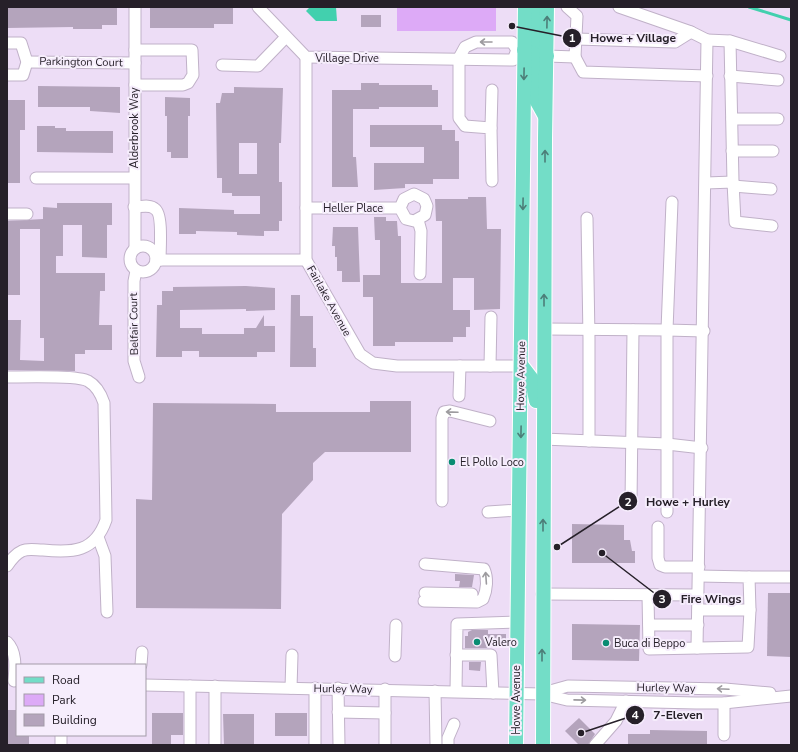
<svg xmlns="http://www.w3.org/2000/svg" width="798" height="752" viewBox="0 0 798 752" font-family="'Nunito Sans',sans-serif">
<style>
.green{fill:#ddaaf7}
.water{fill:#42d0ae}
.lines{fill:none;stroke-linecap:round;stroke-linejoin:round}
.stream{stroke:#42d0ae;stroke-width:3}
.building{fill:#b4a4bc;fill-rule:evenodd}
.minor-casing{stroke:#c0b1c8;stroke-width:13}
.major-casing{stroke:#fff;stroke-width:16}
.minor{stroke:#fff;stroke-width:11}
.major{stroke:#73ddc7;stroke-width:14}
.oneway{stroke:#4c7e78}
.oneway2{stroke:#9d9b9f}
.poi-dot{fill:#098c72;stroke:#f6edfc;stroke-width:1.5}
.labels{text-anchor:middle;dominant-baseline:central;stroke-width:4;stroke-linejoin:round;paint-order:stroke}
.street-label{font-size:11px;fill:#262029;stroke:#f6edfc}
.poi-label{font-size:11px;fill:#262029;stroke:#f6edfc;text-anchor:start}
.leader{fill:none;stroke:#262029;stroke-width:1.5}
.callout-dot{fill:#262029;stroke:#f6edfc;stroke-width:1.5}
.mark-label{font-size:12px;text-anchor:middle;font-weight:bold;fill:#fff}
.callout-label{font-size:12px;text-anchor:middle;font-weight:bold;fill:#262029;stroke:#f6edfc;stroke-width:4;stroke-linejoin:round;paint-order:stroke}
</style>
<rect width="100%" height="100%" fill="#edddf6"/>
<rect class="green" x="397" y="7" width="99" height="24"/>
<path class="water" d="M310 7H336L337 21H316L306 11Z"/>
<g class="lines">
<path class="stream" d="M749 7 791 20"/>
</g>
<g class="building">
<path d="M7 7H117V25H102V29H73V27L7 28Z"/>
<path d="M150 7H233V24H214V28H150Z"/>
<rect x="361" y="15" width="20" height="12"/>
<path d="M361 83H379V85H432V90H438V107H379V109H353V157H356L358 187H332V90H361Z"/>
<path d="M38 86 120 87V113L90 111V107H38Z"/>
<path d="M234 87 283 88 281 143H279V182H282V221H279V231H264V236L237 235V232L196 231V234H179V208L234 210V214H260V196H232V193H222V178H217L216 103H220L222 93H234ZM239 143H257V174H239Z"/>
<path d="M165 97 190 98V116H188V158H171V152H167V116H165Z"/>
<path d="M7 100H25V130H20V183H7Z"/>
<path d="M370 125H442V130H455V141H459V179H433V184H405V188L374 190V163H424V147H370Z"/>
<path d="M37 126H55V128H66V131H113V153L37 152Z"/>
<path d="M468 197H486L487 229H501L500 309 474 310V278H453V310H470V327H466V337H453V342H395V346H373V297H363V275H380V240H375L374 217H386V221H397L398 236H401V283H442V221H436L435 199H468Z"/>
<path d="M57 203H112V225H107V258L82 257V225H63V256H56V273H105V291H100L99 325H112V350H85V354H75V371L7 370V320H21L20 360 44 361V338H40V229H20V295H7V221L43 219V207L57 208Z"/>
<path d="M333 227H358L360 282H342V271H337V257H335V246H332Z"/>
<path d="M246 286 275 288V310L246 311V309L180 310V328H202V334H244V328H256L264 315V326H275V352H257V357H199V351H182V357H156L157 305H162V291H173V287Z"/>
<path d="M291 295H300V316H313V348H316V367H290Z"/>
<path d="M370 401H411V452H325L313 463V480L282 514 281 609 136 608V499L152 500 153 403 276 404V412H370Z"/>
<path d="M572 524 624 525V540H630L632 551H635V563H572Z"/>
<path d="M455 574 474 575 472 587H459L460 581H455Z"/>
<path d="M768 593H791V657L767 656Z"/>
<path d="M572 624 640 625 639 661 572 660Z"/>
<path d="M472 630H488V634H506V645H488V648H465V636H468V632Z"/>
<path d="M469 662H481L480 671 469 670Z"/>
<path d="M7 710H17V735H29V745H7Z"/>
<path d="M152 713H183V735H171V745H152Z"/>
<rect x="275" y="713" width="32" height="23"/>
<path d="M223 714H254V745H224Z"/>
<path d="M579 718 595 734 588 745H579L565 731Z"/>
<path d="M650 730 707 731V745H628V734H650Z"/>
</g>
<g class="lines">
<g class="minor-casing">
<g id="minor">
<path d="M135 7V248"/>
<path d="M258 7 306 57 513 60 517 50"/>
<path d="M619 7 691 32 707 40 697 648"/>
<path d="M576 39 675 42 691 32"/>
<path d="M707 40 730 41 780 56"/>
<path d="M730 41 733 182"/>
<path d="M7 43H21L27 62 23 75H7"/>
<path d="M547 56 575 57 577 16 567 7"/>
<path d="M306 57V260L360 354 373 363 397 366H522"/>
<path d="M575 57 583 72 707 76"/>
<path d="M27 62 135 63"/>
<path d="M222 65 258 66 286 37"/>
<path d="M730 76 778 80"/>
<path d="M135 85H183L188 83 193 75 192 50H135"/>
<path d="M732 119H778"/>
<path d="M491 128 492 90"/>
<path d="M732 151H773"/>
<path d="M36 178H134"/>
<path d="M492 181 491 128 465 126 459 118V58L465 47 476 42H512L517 50"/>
<path d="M706 183 733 182 735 222 772 226"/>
<path d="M733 186 771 189"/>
<path d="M672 202 667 330 704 331"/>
<path d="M134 207C140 207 150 204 155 209 163 214 160 250 160 260"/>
<path d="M306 208H400L406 219 414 221 425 215 427 206 424 199 414 194 404 199 400 208"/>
<path d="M7 214H27"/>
<path d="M587 218 589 338V441"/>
<path d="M418 220 421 231 420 274"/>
<circle cx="143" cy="259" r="13"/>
<path d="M156 260H306"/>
<path d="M136 271 134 281V361L139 377"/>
<path d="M544 329 667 330V512"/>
<path d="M490 366 491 317"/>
<path d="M7 377C22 377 78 375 88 381 97 386 101 394 104 403L106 520C95 552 73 553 43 550 36 550 28 548 22 551 15 554 11 560 7 566"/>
<path d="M459 396 460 366"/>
<path d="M543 439 667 444 702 448"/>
<path d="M442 501V418L444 412 450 411 490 421"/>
<path d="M631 504 633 330"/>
<path d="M488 512 519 510"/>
<path d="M658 527V558L660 565 665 567H699"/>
<path d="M98 537 105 556 107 612"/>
<path d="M699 576 749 577 750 610"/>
<path d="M749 577H791"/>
<path d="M425 593 472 594"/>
<path d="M542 594 698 595"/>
<path d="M648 595 649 649 748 647 750 610H698"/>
<path d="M424 601 477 602 483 599C487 590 488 578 484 569L425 564"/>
<path d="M649 625H698"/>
<path d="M7 642C17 652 15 668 14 681"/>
<path d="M456 655H491L493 693"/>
<path d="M395 656 396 625"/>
<path d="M141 665 142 652"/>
<path d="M145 685 542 694 567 700 696 703H724L791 696"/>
<path d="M190 686V745"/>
<path d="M215 686V745"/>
<path d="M291 688 292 655"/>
<path d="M315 688V745"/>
<path d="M338 688 339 745"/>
<path d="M385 689V745"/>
<path d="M435 691 436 745"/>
<path d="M456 691 457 624 517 622"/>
<path d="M543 693 568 686 725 689 770 693"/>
<path d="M724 703V735"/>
<path d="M338 712 385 713"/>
<path d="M61 735V745"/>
<path d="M448 745V738L454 724"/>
<path d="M595 745 616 721 626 701"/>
</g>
</g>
<g class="major-casing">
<g id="major">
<path d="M536 7V41L542 54 547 56"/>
<path d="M524 50 534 54 535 98 545 116"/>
<path d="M522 366 532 379 536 401"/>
<path d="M516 745 525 7"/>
<path d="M543 745 545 138 547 7"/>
</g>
</g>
<use href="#minor" class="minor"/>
<use href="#major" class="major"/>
</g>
<defs><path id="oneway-shaft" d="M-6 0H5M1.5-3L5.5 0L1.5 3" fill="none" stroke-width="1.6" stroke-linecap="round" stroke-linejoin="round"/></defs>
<g class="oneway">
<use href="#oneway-shaft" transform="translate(547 22) rotate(-89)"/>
<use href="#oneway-shaft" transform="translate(524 74) rotate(91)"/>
<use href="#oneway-shaft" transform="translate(545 156) rotate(-90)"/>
<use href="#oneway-shaft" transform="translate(523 204) rotate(91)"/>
<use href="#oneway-shaft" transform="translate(544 300) rotate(-90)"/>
<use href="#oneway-shaft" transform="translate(521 432) rotate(91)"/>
<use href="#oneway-shaft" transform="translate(543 525) rotate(-90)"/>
<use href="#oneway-shaft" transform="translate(542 655) rotate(-90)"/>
</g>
<g class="oneway2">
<use href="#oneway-shaft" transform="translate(486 42) rotate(-180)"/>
<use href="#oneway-shaft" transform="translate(452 412) rotate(-178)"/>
<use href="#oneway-shaft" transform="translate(486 578) rotate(-94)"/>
<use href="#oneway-shaft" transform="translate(723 689) rotate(-177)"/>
<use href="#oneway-shaft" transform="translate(580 700) rotate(1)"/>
</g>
<g class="poi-dot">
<circle cx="452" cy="462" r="4"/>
<circle cx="477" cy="642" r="4"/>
<circle cx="606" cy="643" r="4"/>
</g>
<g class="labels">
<g class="street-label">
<text x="347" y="58">Village Drive</text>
<text transform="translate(81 62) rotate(1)">Parkington Court</text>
<text transform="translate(134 128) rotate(-90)">Alderbrook Way</text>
<text x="353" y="208">Heller Place</text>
<text transform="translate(329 301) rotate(61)">Fairlake Avenue</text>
<text transform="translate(134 324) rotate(-91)">Belfair Court</text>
<text transform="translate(521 376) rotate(-89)">Howe Avenue</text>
<text transform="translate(666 688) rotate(1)">Hurley Way</text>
<text transform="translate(343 689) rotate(1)">Hurley Way</text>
<text transform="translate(516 700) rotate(-90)">Howe Avenue</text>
</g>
<g class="poi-label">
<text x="460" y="462">El Pollo Loco</text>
<text x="485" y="642">Valero</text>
<text x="614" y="643">Buca di Beppo</text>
</g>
</g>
<path class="leader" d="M512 26L572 38M557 547L628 501M602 553L662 599M581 733L635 715"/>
<g class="callout-dot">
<circle cx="512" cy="26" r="4"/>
<circle cx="557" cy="547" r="4"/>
<circle cx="602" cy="553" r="4"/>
<circle cx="581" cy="733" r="4"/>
<circle cx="572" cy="38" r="10"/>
<circle cx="628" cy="501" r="10"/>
<circle cx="662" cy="599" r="10"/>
<circle cx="635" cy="715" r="10"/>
</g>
<g class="mark-label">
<text x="572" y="42">1</text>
<text x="628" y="506">2</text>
<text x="662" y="603">3</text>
<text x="635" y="719">4</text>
</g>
<g class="callout-label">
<text x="633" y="42">Howe + Village</text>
<text x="688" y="506">Howe + Hurley</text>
<text x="711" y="603">Fire Wings</text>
<text x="678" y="719">7-Eleven</text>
</g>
<rect width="798" height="752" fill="none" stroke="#262029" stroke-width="16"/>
<rect x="16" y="664" width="130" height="72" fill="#f6edfc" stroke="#a39ba8"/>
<rect x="24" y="677" width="20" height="6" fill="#73ddc7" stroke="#a39ba8"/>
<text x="52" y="684" font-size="12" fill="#262029">Road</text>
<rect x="24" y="694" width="20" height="12" fill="#ddaaf7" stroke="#a39ba8"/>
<text x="52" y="704" font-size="12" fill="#262029">Park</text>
<rect x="24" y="714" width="20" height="12" fill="#b4a4bc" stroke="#a39ba8"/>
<text x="52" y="724" font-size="12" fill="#262029">Building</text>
</svg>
